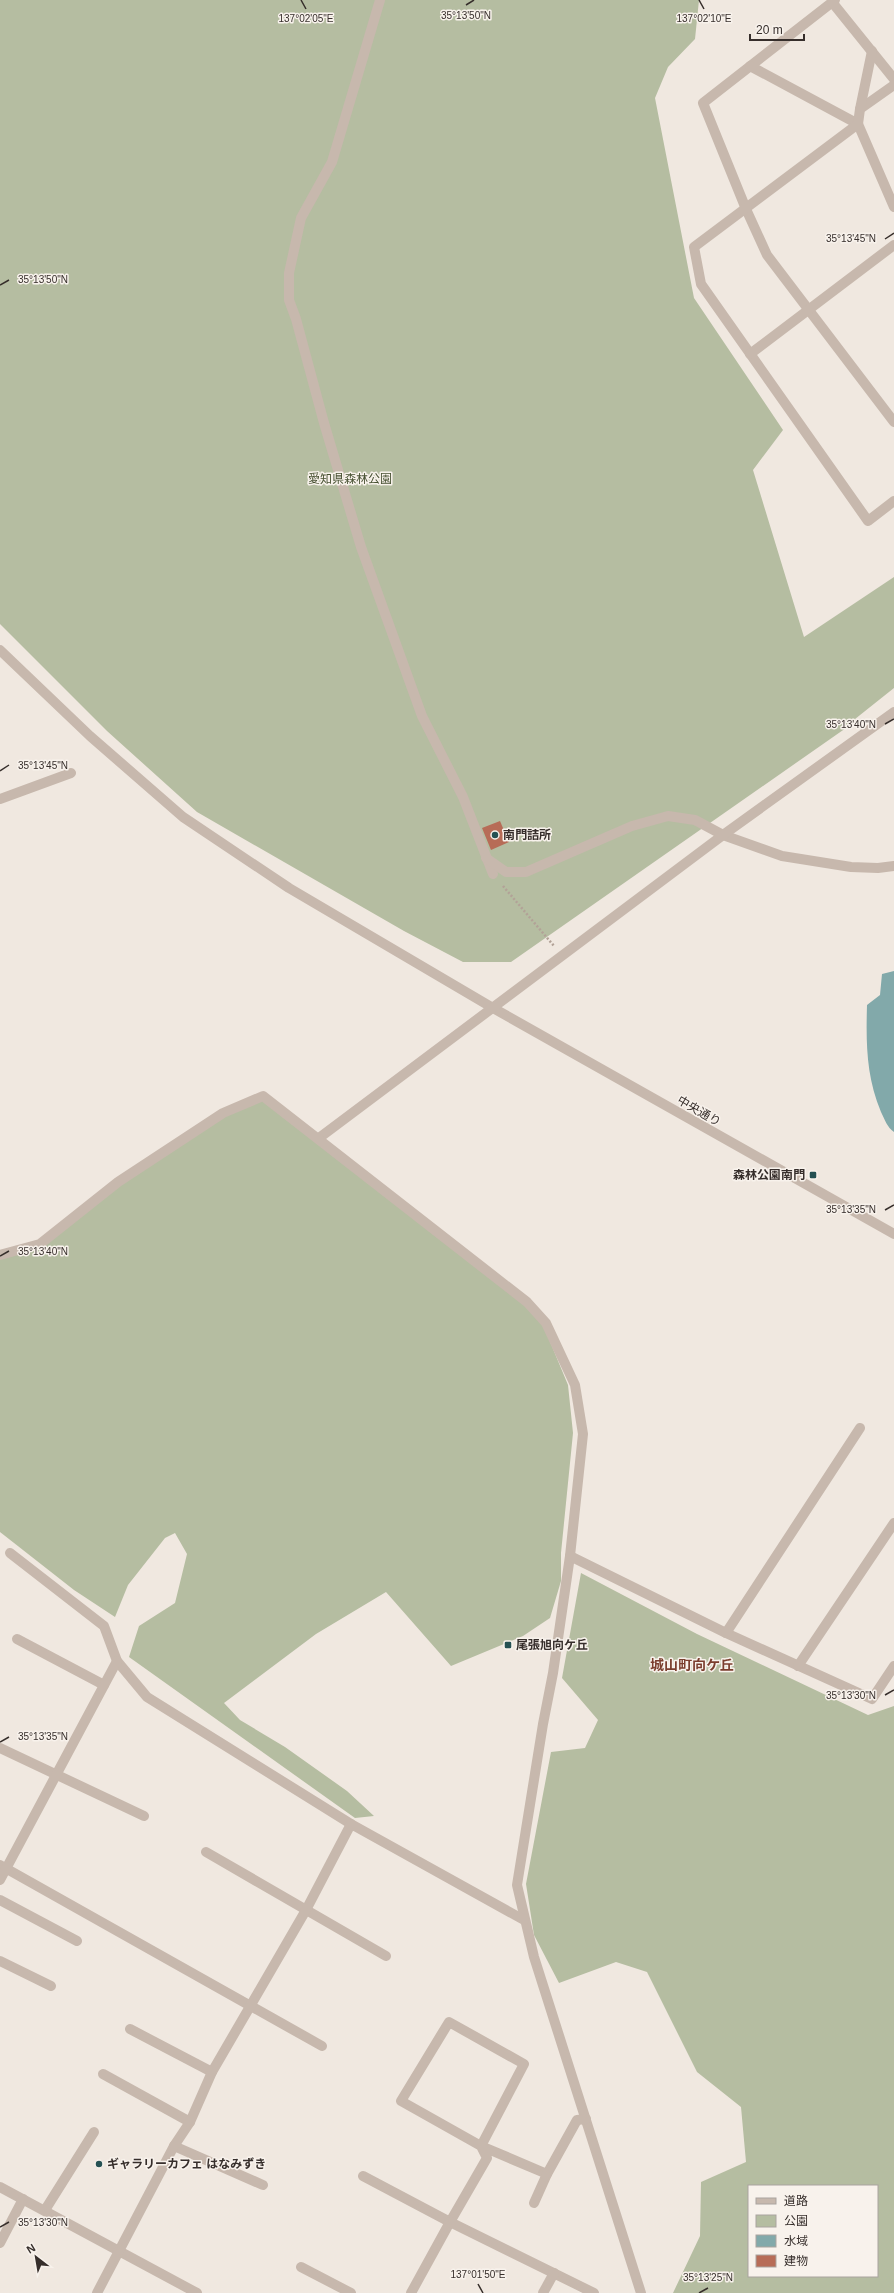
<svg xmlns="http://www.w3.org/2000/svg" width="894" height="2293" viewBox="0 0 894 2293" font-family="Arial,'Noto Sans JP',sans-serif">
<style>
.green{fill:#b5bda1;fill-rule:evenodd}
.water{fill:#82a9aa}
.building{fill:#b76c57}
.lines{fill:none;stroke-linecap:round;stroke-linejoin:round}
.path{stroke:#b2a297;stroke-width:2.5;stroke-dasharray:2 2;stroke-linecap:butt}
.minor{stroke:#c7b8ad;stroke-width:10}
.ticks{fill:none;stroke:#362e2b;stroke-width:1.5}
.poi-dot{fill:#255153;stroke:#f8f2ec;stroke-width:1.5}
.labels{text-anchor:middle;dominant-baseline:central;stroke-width:3;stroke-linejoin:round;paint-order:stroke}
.park-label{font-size:12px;fill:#475132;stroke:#f8f2ec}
.poi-label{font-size:12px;font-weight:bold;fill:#362e2b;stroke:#f8f2ec;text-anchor:start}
.street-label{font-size:12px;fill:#362e2b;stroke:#f8f2ec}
.quarter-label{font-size:14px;font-weight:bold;fill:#7b3e2e;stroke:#f8f2ec}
.ticks-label{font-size:10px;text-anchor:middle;fill:#362e2b;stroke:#f8f2ec;stroke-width:3;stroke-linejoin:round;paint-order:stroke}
</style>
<rect width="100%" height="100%" fill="#f0e8e0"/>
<g class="green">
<path d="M0 0H699L695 39 668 67 655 98 694 298 783 430 753 470 804 637 894 577V688L845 727 842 726 846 728 511 962H463L404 931 197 812 107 731 0 624Z"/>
<path d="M262 1100 525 1304 544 1327 568 1385 573 1433 561 1553V1581L550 1618 523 1636 451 1666 386 1592 316 1634 224 1703 240 1720 285 1747 347 1791 374 1816 355 1818 129 1657 139 1626 175 1603 187 1554 175 1533 165 1538 128 1585 115 1617 74 1590 0 1532V1259L42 1246 121 1185 224 1115Z"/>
<path d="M581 1573 697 1634 868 1715 894 1706V2293H673L700 2236 701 2182 746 2162 741 2107 697 2072 647 1972 616 1962 559 1983 534 1935 526 1884 551 1752 585 1748 598 1720 562 1678ZM749 2186H877V2276H749Z"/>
</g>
<path class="water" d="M894 971V1132C887 1127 885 1120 881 1112 866 1076 866 1043 867 1005L880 995 882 974Z"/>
<path class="building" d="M500 821 509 842 491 850 482 828Z"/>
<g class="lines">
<path class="path" d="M503 886 554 946"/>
<g class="minor">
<path d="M380 0 332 162 301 218 289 273V300L296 319 324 423 361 547 422 716 463 797 493 874"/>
<path d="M835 0 703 103 746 209 767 255 894 422"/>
<path d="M832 2 894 79"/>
<path d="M750 66 858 124 894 207"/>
<path d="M894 85 860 109 858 124 694 247 701 284 868 521 894 501"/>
<path d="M860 109 872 51"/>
<path d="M750 354 894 245"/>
<path d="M0 650 90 736 183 817 289 888 493 1008 894 1234"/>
<path d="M0 799 71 773"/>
<path d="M486 858 506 872H526L632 826 668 816 695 820 723 835 782 856 851 867 878 868 894 866"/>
<path d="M319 1138 723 835 894 712"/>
<path d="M0 1255 40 1244 118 1182 223 1113 263 1096 527 1302 546 1323 575 1385 583 1434 570 1556 553 1673 543 1724 517 1885 534 1957 641 2293"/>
<path d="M10 1553 104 1626 117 1661 147 1697 351 1824"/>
<path d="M570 1556 726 1633 872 1699 894 1666"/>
<path d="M726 1633 860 1428"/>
<path d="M17 1639 104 1685"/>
<path d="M798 1666 894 1523"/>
<path d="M0 1748 144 1816"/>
<path d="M206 1852 386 1956"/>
<path d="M0 1865 322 2046"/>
<path d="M0 1880 117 1661"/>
<path d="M0 1900 77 1941"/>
<path d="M0 1961 51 1986"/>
<path d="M130 2029 212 2072"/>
<path d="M103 2074 190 2122"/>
<path d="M174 2146 263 2185"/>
<path d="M363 2176 450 2222 487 2158 481 2146 524 2064 449 2022 401 2101 481 2146 547 2174"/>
<path d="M0 2187 197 2293"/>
<path d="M534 2203 547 2174 577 2120 586 2119"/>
<path d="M45 2210 94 2132"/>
<path d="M0 2243 23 2199"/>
<path d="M301 2267 351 2293"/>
<path d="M97 2293 174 2146 190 2122 212 2072 306 1910 351 1824 524 1920"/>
<path d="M411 2293 450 2222 594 2293"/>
<path d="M543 2293 554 2273"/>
</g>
</g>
<path class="ticks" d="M301 0 306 9M699 0 704 9M466 5 474 0M885 239 894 233M0 285 9 280M885 724 894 719M0 771 9 765M885 1210 894 1205M0 1256 9 1251M885 1695 894 1690M0 1742 9 1737M0 2227 9 2222M478 2284 483 2293M699 2293 708 2288"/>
<g class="poi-dot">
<circle cx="495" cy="835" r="4"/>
<rect x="809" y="1171" width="8" height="8" rx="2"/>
<rect x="504" y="1641" width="8" height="8" rx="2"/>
<circle cx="99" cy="2164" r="4"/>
</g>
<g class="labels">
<g class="park-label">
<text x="350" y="479">愛知県森林公園</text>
</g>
<g class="poi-label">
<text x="503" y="835">南門詰所</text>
<text x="805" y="1175" text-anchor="end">森林公園南門</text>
<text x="516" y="1645">尾張旭向ケ丘</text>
<text x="107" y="2164">ギャラリーカフェ はなみずき</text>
</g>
<g class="street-label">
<text transform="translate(699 1111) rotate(30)">中央通り</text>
</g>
<g class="quarter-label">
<text x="692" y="1665">城山町向ケ丘</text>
</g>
</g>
<g class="ticks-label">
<text x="466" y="19">35°13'50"N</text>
<text x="306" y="22">137°02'05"E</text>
<text x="704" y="22">137°02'10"E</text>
<text x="851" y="242">35°13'45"N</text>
<text x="43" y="283">35°13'50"N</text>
<text x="851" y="728">35°13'40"N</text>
<text x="43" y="769">35°13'45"N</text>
<text x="851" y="1213">35°13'35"N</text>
<text x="43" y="1255">35°13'40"N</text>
<text x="851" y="1699">35°13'30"N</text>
<text x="43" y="1740">35°13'35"N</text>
<text x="43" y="2226">35°13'30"N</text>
<text x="478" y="2278">137°01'50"E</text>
<text x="708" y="2281">35°13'25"N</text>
</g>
<rect x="748" y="2185" width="130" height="92" fill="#f8f2ec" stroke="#aaa49f"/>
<rect x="756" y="2198" width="20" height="6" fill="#c7b8ad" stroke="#aaa49f"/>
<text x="784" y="2205" font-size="12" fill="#362e2b">道路</text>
<rect x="756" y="2215" width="20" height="12" fill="#b5bda1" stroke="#aaa49f"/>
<text x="784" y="2225" font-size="12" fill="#362e2b">公園</text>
<rect x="756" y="2235" width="20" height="12" fill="#82a9aa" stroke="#aaa49f"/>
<text x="784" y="2245" font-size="12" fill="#362e2b">水域</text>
<rect x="756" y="2255" width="20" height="12" fill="#b76c57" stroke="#aaa49f"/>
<text x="784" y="2265" font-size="12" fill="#362e2b">建物</text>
<g transform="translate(36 2257) rotate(329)" stroke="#f8f2ec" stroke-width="3" paint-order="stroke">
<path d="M0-3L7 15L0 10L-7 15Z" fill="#362e2b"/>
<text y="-6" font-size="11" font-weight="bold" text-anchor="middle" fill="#362e2b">N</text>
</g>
<path d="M750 34v6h54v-6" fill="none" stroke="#362e2b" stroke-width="2"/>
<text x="756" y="34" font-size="12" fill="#362e2b" stroke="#f8f2ec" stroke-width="3" paint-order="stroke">20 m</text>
</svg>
